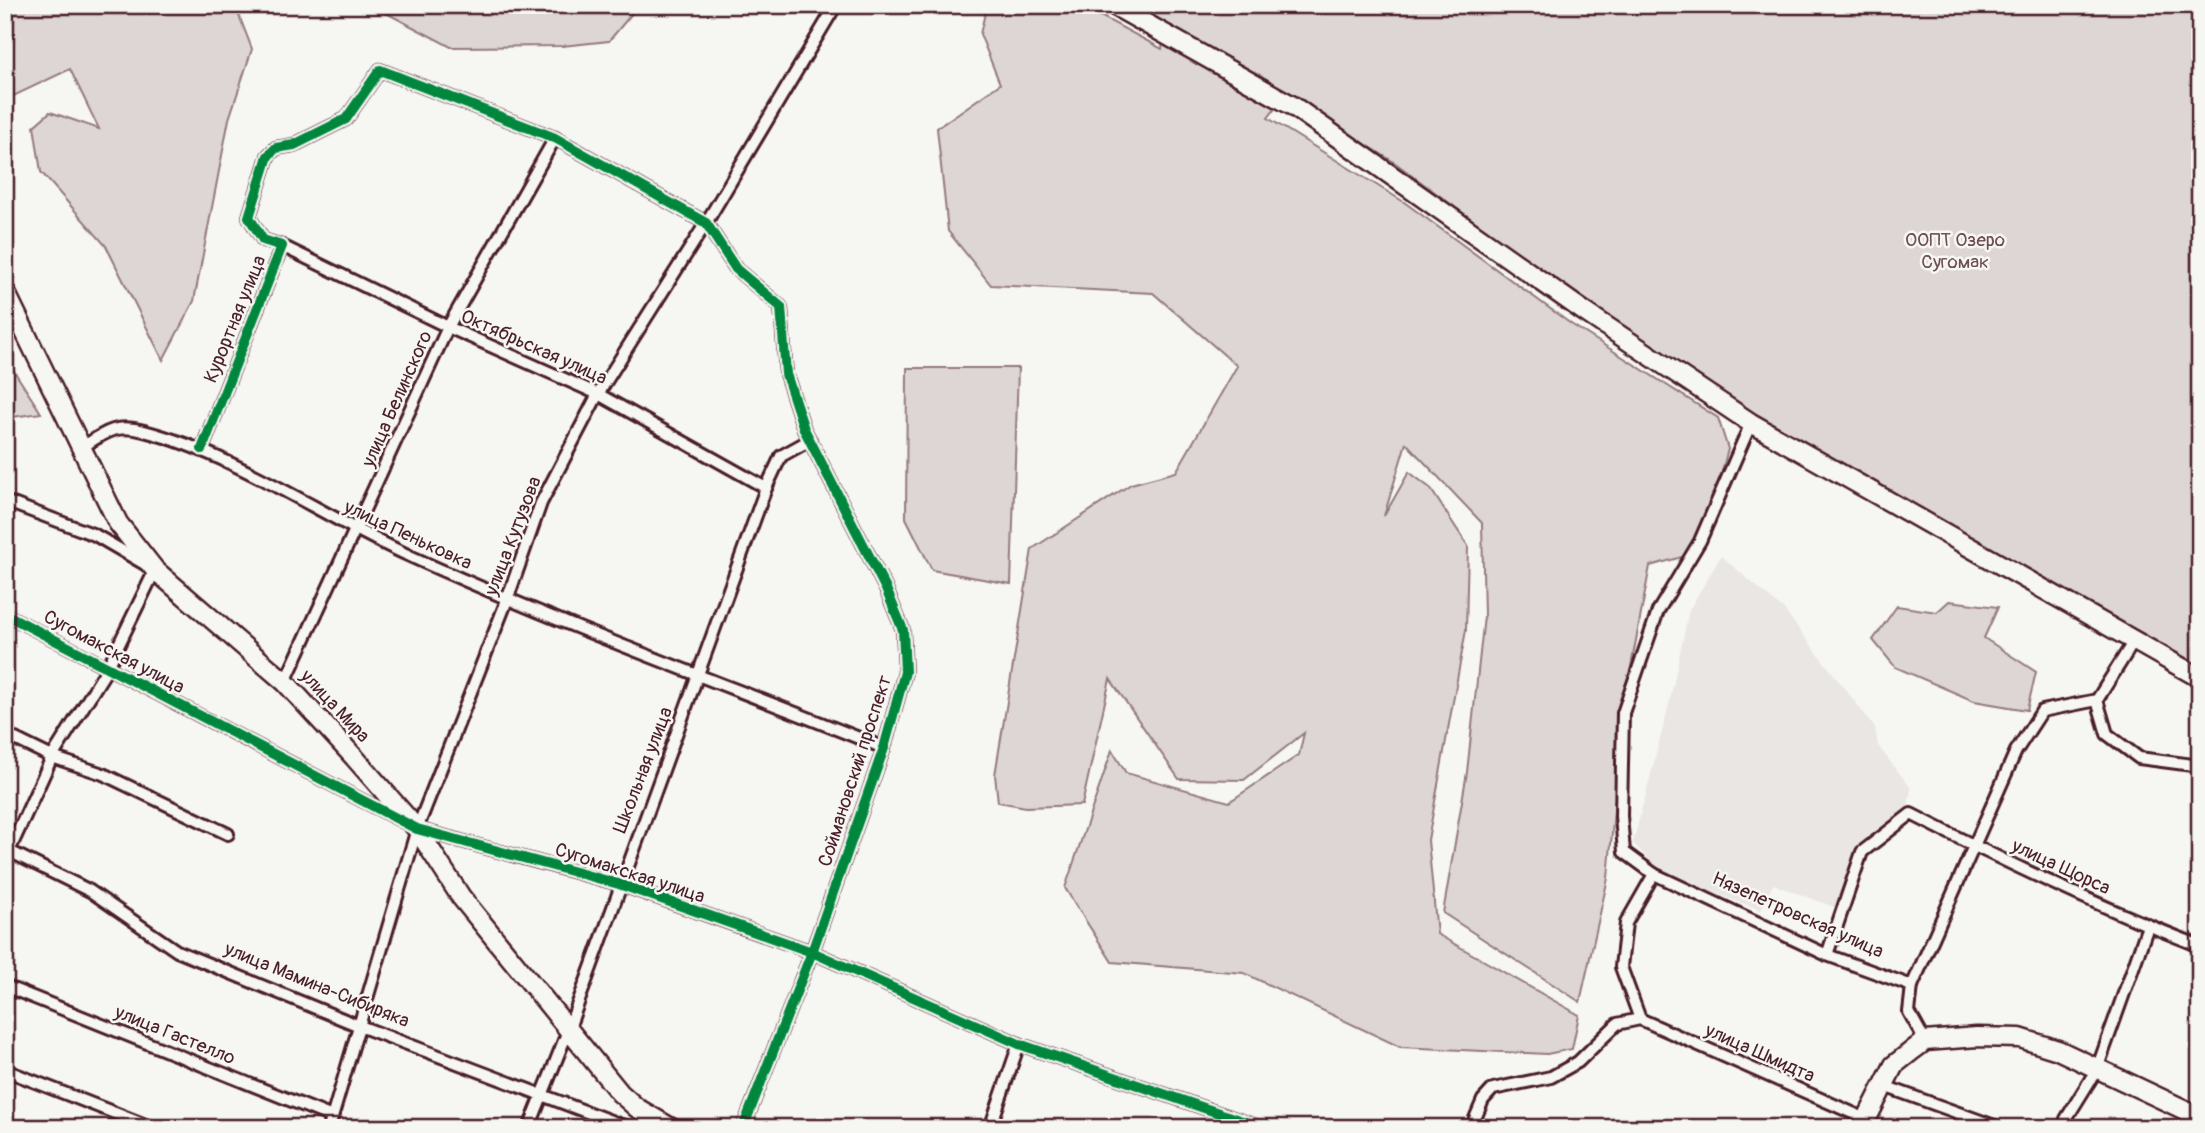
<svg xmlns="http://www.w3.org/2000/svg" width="2205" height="1133" viewBox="0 0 2205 1133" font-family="Pangolin,sans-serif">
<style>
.built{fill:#e9e6e3}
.green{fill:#ddd6d5;stroke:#947a80;stroke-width:2}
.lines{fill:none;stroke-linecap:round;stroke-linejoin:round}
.street-casing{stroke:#4a1f2b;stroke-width:16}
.primary-casing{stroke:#4a1f2b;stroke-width:23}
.street{stroke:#f6f6f2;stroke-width:10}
.primary{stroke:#f6f6f2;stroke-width:18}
.cycleway-casing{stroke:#f6f6f2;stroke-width:15}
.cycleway{stroke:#00873e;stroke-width:10}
.labels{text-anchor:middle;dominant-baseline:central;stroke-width:5;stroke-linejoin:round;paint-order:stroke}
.park-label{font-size:19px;fill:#6f4d56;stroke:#f6f6f2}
.street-label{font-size:19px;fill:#4a1f2b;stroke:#f6f6f2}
</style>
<rect width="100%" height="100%" fill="#f6f6f2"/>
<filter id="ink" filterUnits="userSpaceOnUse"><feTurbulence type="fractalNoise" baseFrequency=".0143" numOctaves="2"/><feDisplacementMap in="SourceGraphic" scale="14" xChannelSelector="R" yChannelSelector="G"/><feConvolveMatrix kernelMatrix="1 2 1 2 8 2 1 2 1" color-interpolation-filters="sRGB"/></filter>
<g filter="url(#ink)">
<path class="built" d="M1721 556 1784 610 1875 728 1878 746 1911 788 1907 813 1862 847 1839 909 1773 884 1761 910 1663 874 1633 843 1669 705 1689 610Z"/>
<g class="green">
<path d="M5 5H235L252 49 229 119 194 301 163 360 106 246 41 172 34 126 50 112 99 129 70 69 5 100Z"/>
<path d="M371 5H639L609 41 562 46 451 47Z"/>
<path d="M987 5H1080L1162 49 1165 26 1128 5H2200V667L1753 416 1586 304 1394 162 1286 94 1268 118 1404 202 1571 324 1718 418 1728 449 1718 486 1689 555 1650 566 1623 709 1608 878 1580 1002 1443 913 1467 772 1484 616 1482 523 1406 443 1384 516 1409 472 1430 488 1468 546 1466 630 1428 840 1437 934 1579 1015 1572 1049 1547 1054 1400 1047 1244 973 1112 962 1065 888 1112 750 1126 773 1229 802 1299 755 1304 733 1244 780 1179 779 1110 679 1082 805 1026 807 998 802 995 775 1032 549 1131 484 1176 472 1237 366 1153 293 991 285 948 231 937 128 1000 84 980 34Z"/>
<path d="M5 357 41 413 5 418Z"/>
<path d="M907 368H1018L1011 584 932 570 906 518Z"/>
<path d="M1949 601 1998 607 1984 638 2036 672 2027 710 1974 701 1895 667 1873 640 1897 606 1937 612Z"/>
</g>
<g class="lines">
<g class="street-casing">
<g id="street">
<path d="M282 246 448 327 598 394 766 488"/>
<path d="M81 448C104 433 115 423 144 431 237 455 323 517 412 557 566 627 727 685 884 748"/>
<path d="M202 449 282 246 263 240 249 217 268 156 276 148 294 145 346 119 380 70 555 138 706 223 736 269 781 307 786 374 804 429 886 589 903 630 905 672 884 748 812 952 743 1128"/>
<path d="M5 501 95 535 155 570 107 669 52 757 5 860"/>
<path d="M5 614 417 829 619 884 812 952 1019 1044 1262 1128"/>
<path d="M285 682 448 327 555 138"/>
<path d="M2097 700 2107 734 2139 758 2200 766"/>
<path d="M5 734 52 757 103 774 228 834"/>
<path d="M5 849 90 891 177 951 357 1025 629 1128"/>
<path d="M1654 874 1827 955 1912 986 1909 1012 1925 1041"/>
<path d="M1827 955 1862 852 1911 814C2005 862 2101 908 2200 946"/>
<path d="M5 986 332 1117"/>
<path d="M1912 986 2016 751 2042 711 2097 700 2134 641"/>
<path d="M1640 1019 1866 1119"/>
<path d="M5 1070 153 1128"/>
<path d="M1884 1086 2000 1128"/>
<path d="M329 1128 417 829 507 600 541 503 598 394 706 223 836 5"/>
<path d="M529 1128 569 1028 766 488 781 456 810 440"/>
<path d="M990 1128 1019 1044"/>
<path d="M1471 1128 1483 1100 1493 1089 1551 1077 1578 1062 1617 1024 1640 1019 1621 967 1626 923 1654 874 1624 852 1621 816 1623 713 1658 611 1700 541 1751 423"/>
<path d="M2066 1128V1119L2097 1069 2148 926"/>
</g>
</g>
<g class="primary-casing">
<g id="primary">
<path d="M1113 5 1293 106 1585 312 1751 423 2200 678"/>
<path d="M5 291 118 523 155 570 285 682 354 757 417 829 461 897 620 1093 637 1108 671 1128"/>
<path d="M1862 1128 1894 1065 1913 1050 1925 1041 1977 1037 2020 1038 2058 1050 2200 1117"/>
</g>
</g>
<use href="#street" class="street"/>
<use href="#primary" class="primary"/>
<g class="cycleway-casing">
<g id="cycleway">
<path d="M202 449 282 246 263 240 249 217 268 156 276 148 294 145 346 119 380 70 555 138 706 223 736 269 781 307 786 374 804 429 886 589 903 630 905 672 884 748 812 952 743 1128"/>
<path d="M5 614 417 829 619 884 812 952 1019 1044 1262 1128"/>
</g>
</g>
<use href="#cycleway" class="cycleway"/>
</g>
</g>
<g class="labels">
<g class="park-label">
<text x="1955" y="240">ООПТ Озеро<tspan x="1955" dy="22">Сугомак</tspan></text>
</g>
<g class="street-label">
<text transform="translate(235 319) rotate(-68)">Курортная улица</text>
<text transform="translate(534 347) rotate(24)">Октябрьская улица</text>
<text transform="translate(397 399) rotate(-66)">улица Белинского</text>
<text transform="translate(408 535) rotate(25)">улица Пеньковка</text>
<text transform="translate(513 536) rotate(-69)">улица Кутузова</text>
<text transform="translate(114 652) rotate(28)">Сугомакская улица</text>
<text transform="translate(335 706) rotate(47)">улица Мира</text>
<text transform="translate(643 770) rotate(-69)">Школьная улица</text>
<text transform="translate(855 771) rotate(-72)">Соймановский проспект</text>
<text transform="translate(2061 867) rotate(25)">улица Щорса</text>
<text transform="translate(630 873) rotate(18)">Сугомакская улица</text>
<text transform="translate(1798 915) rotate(24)">Нязепетровская улица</text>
<text transform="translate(317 985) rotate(22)">улица Мамина-Сибиряка</text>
<text transform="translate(175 1035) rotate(22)">улица Гастелло</text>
<text transform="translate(1760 1053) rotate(24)">улица Шмидта</text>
</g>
</g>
<rect width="2205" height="1133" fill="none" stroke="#f6f6f2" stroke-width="28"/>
<rect x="14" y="14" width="2177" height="1105" fill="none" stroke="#4a1f2b" stroke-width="2.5" filter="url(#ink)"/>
</svg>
